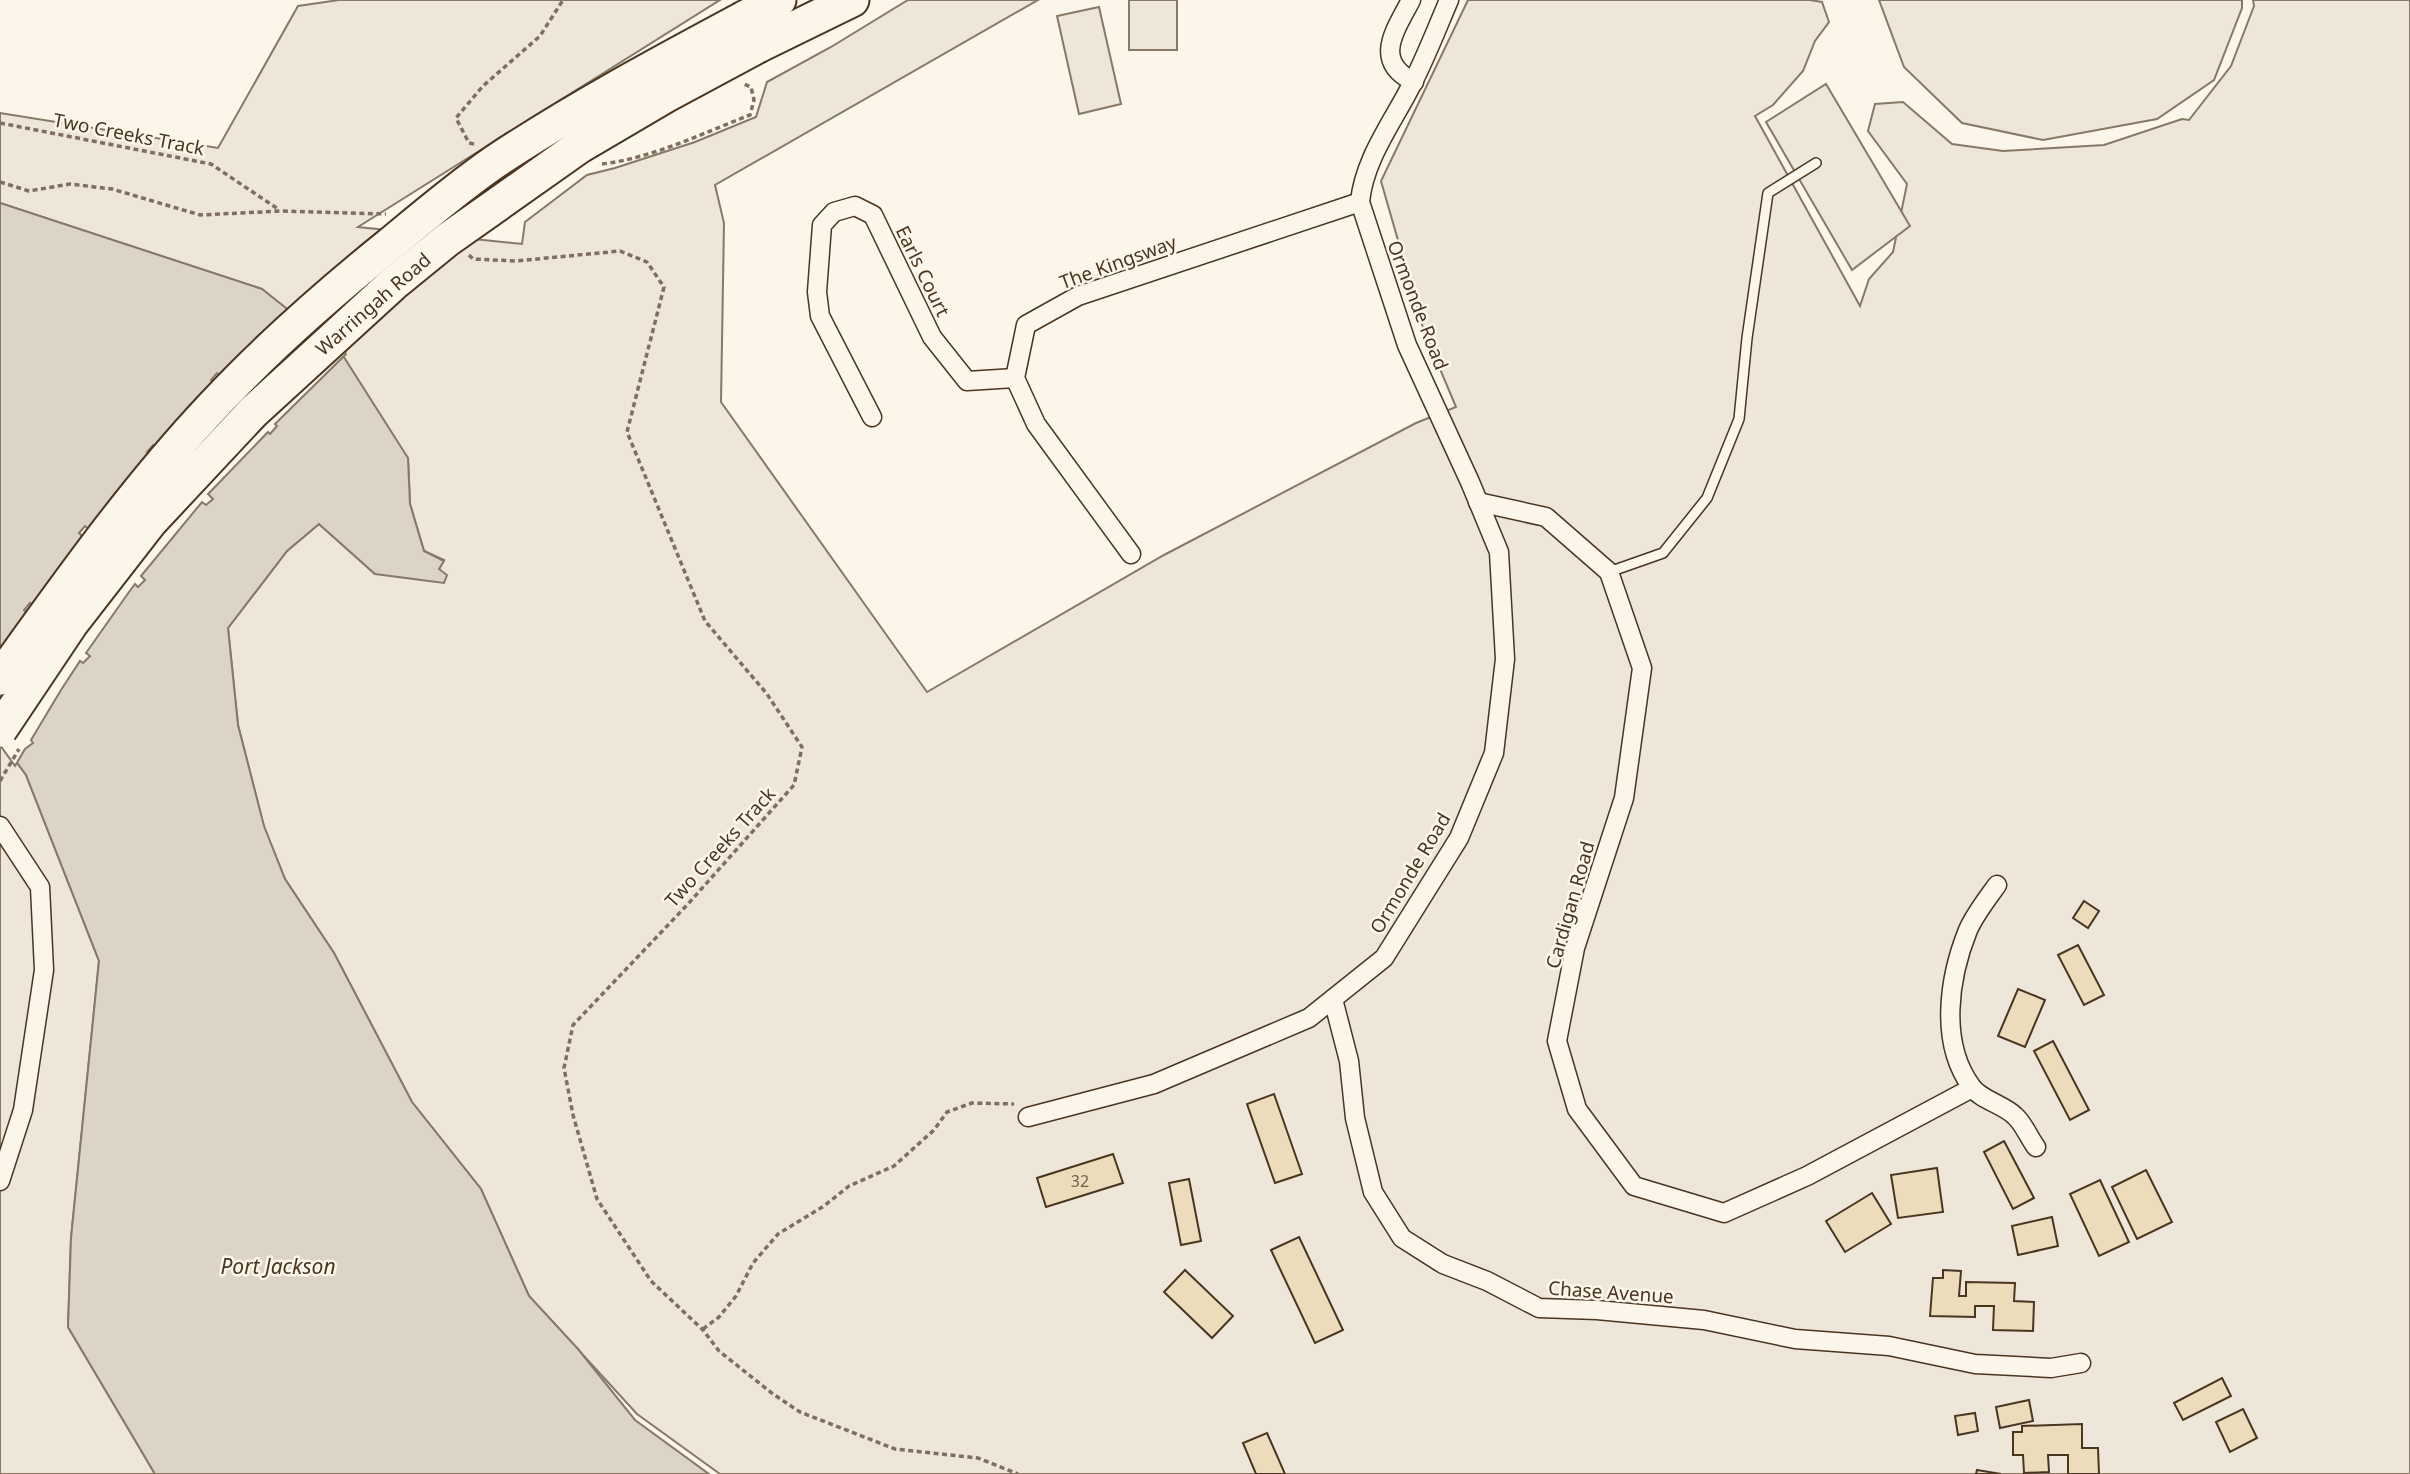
<svg xmlns="http://www.w3.org/2000/svg" width="2410" height="1474" viewBox="0 0 2410 1474" font-family="'Noto Sans',sans-serif">
<style>
.green{fill:#ede6d9;stroke:#887966;stroke-width:2}
.parking{fill:#ede7d9;stroke:#887966;stroke-width:2}
.water{fill:#dcd4c6;stroke:#887966;stroke-width:2}
.pier{fill:#fbf6e9;stroke:#887966;stroke-width:2}
.building{fill:#ecdcbc;stroke:#4a3520;stroke-width:2}
.lines{fill:none;stroke-linecap:round;stroke-linejoin:round}
.lane-casing{stroke:#4a3520;stroke-width:12}
.street-casing{stroke:#4a3520;stroke-width:21}
.highway-casing{stroke:#4a3520;stroke-width:37}
.path{stroke:#7f6f5c;stroke-width:3.5;stroke-dasharray:5 3.5;stroke-linecap:butt}
.lane{stroke:#fbf6e9;stroke-width:9}
.street{stroke:#fbf6e9;stroke-width:18}
.highway{stroke:#fbf6e9;stroke-width:33}
.highway-bridge-casing{stroke:#4a3520;stroke-width:37;stroke-linecap:butt}
.path-bridge{stroke:#7f6f5c;stroke-width:3.5;stroke-dasharray:5 3.5;stroke-linecap:butt}
.highway-bridge{stroke:#fbf6e9;stroke-width:33}
.labels{text-anchor:middle;dominant-baseline:central;stroke-width:5;stroke-linejoin:round;paint-order:stroke}
.number-label{font-size:16px;fill:#725f47}
.street-label{font-size:19px;fill:#4a3520;stroke:#fbf6e9}
.water-label{font-size:21px;font-style:italic;fill:#4a3520;stroke:#fbf6e9}
</style>
<rect width="100%" height="100%" fill="#fbf6e9"/>
<g class="green">
<path d="M339 0H720L358 227 522 244 525 222 587 175 615 168 695 142 756 117 767 82 831 47 908 0H1038L715 185 724 223 721 402 927 692 1164 555 1416 423 1456 407 1424 331 1381 181 1468 0H1810L1822 2 1829 22 1815 41 1803 71 1773 105 1755 116 1860 306 1869 279 1893 252 1907 184 1868 131 1875 104 1903 102 1952 144 2003 151 2104 145 2182 119 2189 120 2231 66 2254 6 2253 0H2410V1474H720L637 1414 529 1296 481 1189 412 1102 334 953 285 879 264 827 238 725 228 628 287 551 319 524 375 574 439 569 444 560 424 551 410 504 408 458 262 289 0 203V113L218 148 298 6Z"/>
<rect x="1129" y="0" width="48" height="50"/>
<path d="M1879 0H2242V8L2214 80 2157 119 2043 140 1962 123 1904 67Z"/>
<path d="M1099 7 1121 104 1079 114 1057 16Z"/>
<path d="M0 739 26 775 99 961 71 1238 68 1327 155 1474H0Z"/>
</g>
<path class="parking" d="M1826 84 1910 226 1852 270 1766 122Z"/>
<path class="water" d="M0 203 262 289 340 351 408 458 410 504 424 551 444 561 439 569 447 575 444 583 375 574 319 524 287 551 228 628 238 725 264 826 285 879 334 953 412 1102 481 1189 529 1296 578 1349 635 1420 709 1474H155L68 1327 71 1238 99 961 26 775 0 739Z"/>
<path class="pier" d="M292 308 342 348 346 354 275 424 277 426 270 434 268 432 212 490 208 494 213 499 206 505 202 502 141 576 145 580 138 587 135 584 129 592 86 653 90 656 83 663 80 661 61 690 31 740 33 743 25 749 15 766 0 745V654L28 613 24 610 30 603 33 606 83 537 79 533 85 526 89 529 150 455 147 452 153 445 156 447 214 383 211 380 217 373 221 376Z"/>
<g class="building">
<path d="M2084 901 2099 911 2088 928 2073 918Z"/>
<path d="M2078 945 2104 995 2084 1005 2058 955Z"/>
<path d="M2018 989 2045 1000 2025 1047 1998 1036Z"/>
<path d="M2053 1041 2089 1110 2070 1120 2034 1051Z"/>
<path d="M1274 1094 1302 1174 1275 1183 1247 1104Z"/>
<path d="M2004 1141 2034 1198 2013 1209 1984 1152Z"/>
<path d="M1113 1154 1123 1183 1046 1207 1037 1178Z"/>
<path d="M1937 1168 1943 1212 1898 1218 1891 1175Z"/>
<path d="M2146 1170 2172 1222 2137 1239 2112 1187Z"/>
<path d="M1189 1179 1201 1241 1181 1245 1169 1183Z"/>
<path d="M2100 1180 2129 1242 2099 1256 2070 1194Z"/>
<path d="M1872 1193 1891 1224 1845 1252 1826 1221Z"/>
<path d="M2052 1217 2058 1246 2018 1255 2012 1226Z"/>
<path d="M1299 1237 1343 1330 1315 1343 1271 1250Z"/>
<path d="M1185 1270 1233 1316 1212 1338 1164 1292Z"/>
<path d="M1943 1270 1961 1271 1959 1296H1966V1282L2015 1283 2014 1301 2034 1302 2033 1331 1993 1330 1994 1306H1975V1317L1930 1316 1933 1278H1943Z"/>
<path d="M2222 1378 2231 1396 2183 1420 2174 1403Z"/>
<path d="M2029 1400 2033 1421 2000 1428 1996 1407Z"/>
<path d="M2243 1409 2257 1438 2230 1452 2216 1422Z"/>
<path d="M1975 1413 1978 1431 1958 1435 1955 1416Z"/>
<path d="M2082 1424V1448H2098L2099 1474H2068V1455H2048L2049 1472 2024 1473 2023 1455H2013V1432H2022V1426Z"/>
<path d="M1267 1433 1285 1474H1256L1243 1443Z"/>
<path d="M1977 1470 2001 1474H1976Z"/>
</g>
<g class="lines">
<g class="lane-casing">
<path id="lane" d="M1609 572 1663 553 1707 498 1739 419 1747 338 1768 193 1816 163"/>
</g>
<g class="street-casing">
<g id="street">
<path d="M1411 0C1395 31 1372 61 1414 82"/>
<path d="M872 417 820 316 817 292 822 225 834 212 855 206 873 215 932 337 967 381 1015 378"/>
<path d="M1478 502 1546 517 1609 572 1642 668 1624 798 1575 948 1557 1041 1577 1109 1634 1186 1724 1213 1807 1176 1972 1088"/>
<path d="M1131 554 1036 424 1015 378 1026 325 1078 296 1360 202"/>
<path d="M0 826 40 887 44 970 23 1110 0 1181"/>
<path d="M1997 885C1987 899 1975 914 1968 930 1949 977 1939 1042 1971 1086 1980 1100 2003 1104 2015 1116 2024 1124 2029 1138 2036 1147"/>
<path d="M1333 999 1349 1061 1355 1118 1373 1192 1402 1238 1443 1264 1487 1281 1539 1308 1597 1310 1704 1320 1795 1339 1889 1346 1975 1364 2051 1368 2081 1363"/>
<path d="M1028 1117 1154 1084 1309 1018 1384 958 1459 838 1494 753 1505 659 1499 552 1470 482 1407 345 1360 202C1364 159 1393 122 1412 84 1426 57 1437 28 1449 0"/>
</g>
</g>
<g class="highway-casing">
<g id="highway">
<path d="M744 18 779 0"/>
<path d="M758 46 852 0"/>
</g>
</g>
<g class="path">
<path d="M0 123 211 164 278 209"/>
<path d="M474 144 469 143 456 118 483 86 540 36 563 0"/>
<path d="M602 164C653 158 703 133 750 115L754 100 751 87 744 84"/>
<path d="M0 182 29 191 70 184 112 189 200 215 280 211 386 214"/>
<path d="M469 255 473 259 516 261 620 251 647 262 664 287 627 432 705 621 767 694 802 747 794 785 688 904 573 1025 564 1068 573 1115 597 1199 651 1281 703 1330 719 1351 773 1394 800 1412 895 1449 978 1458 1018 1474"/>
<path d="M703 1329 719 1317 736 1296 753 1263 778 1234 824 1206 849 1186 894 1166 934 1130 947 1112 972 1103 1014 1104"/>
</g>
<use href="#lane" class="lane"/>
<use href="#street" class="street"/>
<use href="#highway" class="highway"/>
<g class="highway-bridge-casing">
<g id="highway-bridge">
<path d="M0 678C67 585 133 491 212 407 266 349 326 296 388 246 423 217 458 187 496 161 576 108 660 63 744 18"/>
<path d="M0 730 71 624 151 521 253 412 393 284 447 240 580 146 665 96 758 46"/>
</g>
</g>
<path class="path-bridge" d="M0 781 19 749"/>
<use href="#highway-bridge" class="highway-bridge"/>
</g>
<g class="labels">
<g class="number-label">
<text x="1080" y="1181">32</text>
</g>
<g class="street-label">
<text transform="translate(129 134) rotate(11)">Two Creeks Track</text>
<text transform="translate(1118 262) rotate(-20)">The Kingsway</text>
<text transform="translate(923 271) rotate(64)">Earls Court</text>
<text transform="translate(373 304) rotate(-41)">Warringah Road</text>
<text transform="translate(1418 305) rotate(69)">Ormonde Road</text>
<text transform="translate(720 847) rotate(-48)">Two Creeks Track</text>
<text transform="translate(1410 873) rotate(-59)">Ormonde Road</text>
<text transform="translate(1570 905) rotate(-74)">Cardigan Road</text>
<text transform="translate(1611 1292) rotate(4)">Chase Avenue</text>
</g>
<g class="water-label">
<text x="278" y="1266">Port Jackson</text>
</g>
</g>
</svg>
